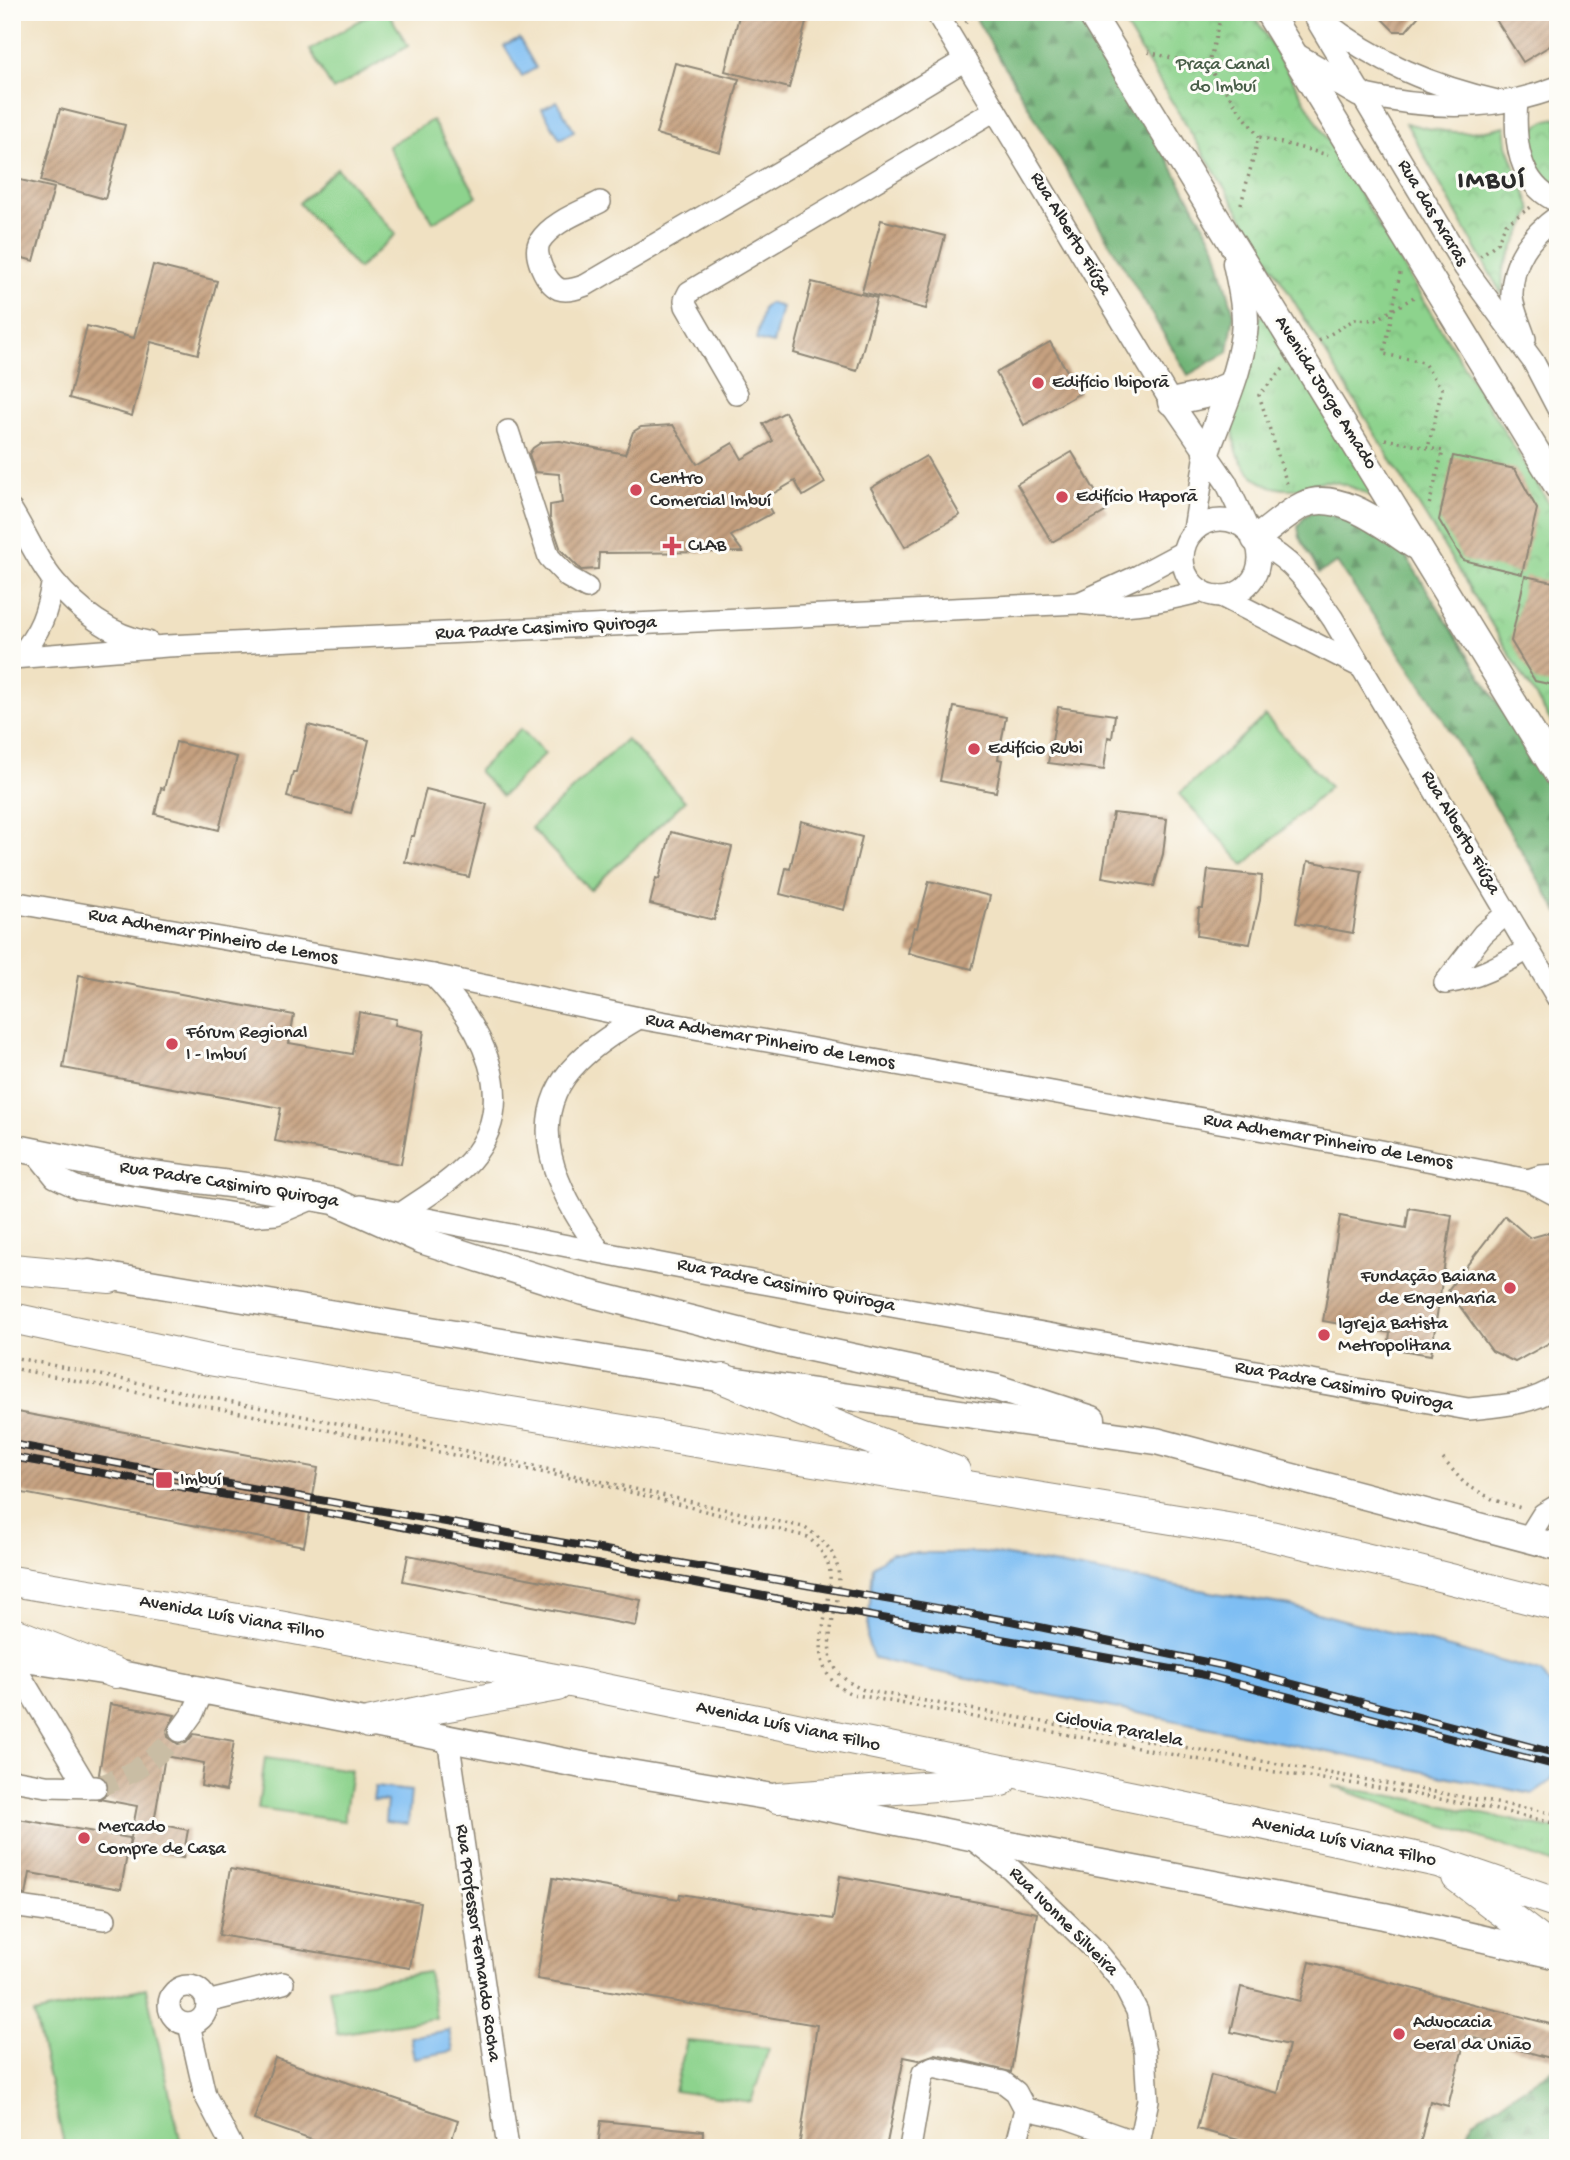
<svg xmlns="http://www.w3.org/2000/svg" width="1570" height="2160" viewBox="0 0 1570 2160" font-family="'Gochi Hand',sans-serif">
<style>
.grass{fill:url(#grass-tufts);stroke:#5c7f5c;stroke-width:2}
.forest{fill:url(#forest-firs);stroke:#4e7052;stroke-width:2}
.park{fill:url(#park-crowns);stroke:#5c7f5c;stroke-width:2}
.pitch{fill:#8dd38d;stroke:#5c7f5c;stroke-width:2}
.water{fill:#7ebef3;stroke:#54748f;stroke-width:2}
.building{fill:url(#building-hatch)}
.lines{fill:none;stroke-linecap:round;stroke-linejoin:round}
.minor-tunnel{stroke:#c9bda4;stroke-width:21;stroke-dasharray:21 10;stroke-linecap:butt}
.minor-casing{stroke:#8e8676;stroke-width:24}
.major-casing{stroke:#8e8676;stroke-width:29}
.highway-casing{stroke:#8e8676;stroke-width:32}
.path{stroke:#8e8676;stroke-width:3.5;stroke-dasharray:2 5;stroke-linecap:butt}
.minor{stroke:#fff;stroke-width:21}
.major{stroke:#fff;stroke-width:26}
.highway{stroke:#fff;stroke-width:30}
.rail-casing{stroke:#2b2b2b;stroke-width:8}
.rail{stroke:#fdfcf7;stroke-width:5;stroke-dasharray:16;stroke-linecap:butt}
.poi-dot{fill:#d1495b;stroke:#fdfcf7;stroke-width:2.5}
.labels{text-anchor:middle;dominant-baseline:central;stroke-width:6;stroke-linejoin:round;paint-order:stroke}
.park-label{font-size:19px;fill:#485d48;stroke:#fdfcf7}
.street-label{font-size:19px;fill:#2b2b2b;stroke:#fdfcf7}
.poi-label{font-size:19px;fill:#2b2b2b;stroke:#fdfcf7;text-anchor:start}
.district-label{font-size:26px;font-weight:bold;letter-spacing:2px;fill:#2b2b2b;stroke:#fdfcf7}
</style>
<defs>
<pattern id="grass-tufts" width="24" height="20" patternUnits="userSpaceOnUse" patternTransform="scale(1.75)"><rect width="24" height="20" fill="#8dd38d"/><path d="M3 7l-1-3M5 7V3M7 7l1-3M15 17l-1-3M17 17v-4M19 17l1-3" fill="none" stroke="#7ab57a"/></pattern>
<pattern id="forest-firs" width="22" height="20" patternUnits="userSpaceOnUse" patternTransform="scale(1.75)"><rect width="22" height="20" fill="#72b578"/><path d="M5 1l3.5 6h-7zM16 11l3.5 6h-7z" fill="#5e9363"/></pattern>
<pattern id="park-crowns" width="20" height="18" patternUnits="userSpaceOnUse" patternTransform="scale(1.75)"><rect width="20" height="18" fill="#8dd38d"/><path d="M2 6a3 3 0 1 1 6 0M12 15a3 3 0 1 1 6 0" fill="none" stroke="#7ab57a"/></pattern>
<pattern id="building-hatch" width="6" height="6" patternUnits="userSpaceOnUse" patternTransform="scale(1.75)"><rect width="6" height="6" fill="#c6a180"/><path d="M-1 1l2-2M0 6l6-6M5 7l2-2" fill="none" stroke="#a18369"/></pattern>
</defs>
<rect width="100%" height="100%" fill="#fdfcf7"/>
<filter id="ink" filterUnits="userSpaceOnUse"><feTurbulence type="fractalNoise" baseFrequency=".0143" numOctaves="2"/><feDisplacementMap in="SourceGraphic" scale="14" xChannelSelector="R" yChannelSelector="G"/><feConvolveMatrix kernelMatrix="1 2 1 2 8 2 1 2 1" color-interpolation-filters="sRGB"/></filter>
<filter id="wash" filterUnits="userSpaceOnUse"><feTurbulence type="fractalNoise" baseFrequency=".00686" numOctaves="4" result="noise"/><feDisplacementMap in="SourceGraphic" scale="28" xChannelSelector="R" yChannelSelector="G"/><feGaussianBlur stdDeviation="1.57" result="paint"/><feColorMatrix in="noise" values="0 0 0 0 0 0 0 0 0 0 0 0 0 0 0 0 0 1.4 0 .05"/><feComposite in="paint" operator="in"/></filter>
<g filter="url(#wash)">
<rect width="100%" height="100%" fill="#f0e1c2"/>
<g class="grass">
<path d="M1265 314 1384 504C1366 494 1345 481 1324 481 1313 482 1303 489 1292 489 1255 490 1234 463 1233 427 1232 405 1242 390 1249 371 1256 353 1259 337 1259 318Z"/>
<path d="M1332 1786 1412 1799 1558 1830V1865Z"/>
</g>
<g class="forest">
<path d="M972 12H1087L1215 245 1234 314 1228 352 1188 375Z"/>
<path d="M1323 505 1396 540 1558 800V912L1431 699 1337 563 1319 573 1300 538 1298 527 1304 517Z"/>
<path d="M1558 2065V2148H1463L1472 2122Z"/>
</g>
<g class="park">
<path d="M1117 12H1252L1421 297 1558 518V733Z"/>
<path d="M1558 118V184C1520 173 1516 122 1558 118Z"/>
<path d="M1406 123C1443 133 1467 136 1505 126L1507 145 1532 211 1503 269 1502 295Z"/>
</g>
<g class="pitch">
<path d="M374 12H388L408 46 333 90 310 50Z"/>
<path d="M432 120 477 196 433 222 388 146Z"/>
<path d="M337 168 396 234 358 269 299 203Z"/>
<path d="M1265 716 1330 787 1244 865 1179 794Z"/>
<path d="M521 729 545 754 502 796 478 771Z"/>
<path d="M626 739 685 801 590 890 531 828Z"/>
<path d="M265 1758 351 1770 344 1821 258 1809Z"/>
<path d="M428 1972 436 2018 337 2034 329 1988Z"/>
<path d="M146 1988 182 2148H65L34 2014Z"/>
<path d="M687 2041 769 2048 751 2102 674 2091Z"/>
</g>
<g class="water">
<path d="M519 38 536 68 522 76 504 46Z"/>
<path d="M557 101 574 131 560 139 542 109Z"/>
<path d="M769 303 782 307 773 344 756 340 763 308Z"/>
<path d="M891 1553H990L1291 1606 1541 1672 1558 1697V1757L1552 1780 1532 1794 874 1659 867 1640 873 1566Z"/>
<path d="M375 1787 411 1791 408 1824 385 1821 387 1801 373 1800Z"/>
<path d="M449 2030 453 2051 414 2058 410 2037Z"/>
</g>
<g id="blocks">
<g class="building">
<path d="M740 12H798L808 15 789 88 725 71Z"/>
<path d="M1375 12H1422L1406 31H1394Z"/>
<path d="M1491 12H1558V41L1523 62Z"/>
<path d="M675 63 739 79 720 152 656 134Z"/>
<path d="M60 109 125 125 105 199 41 181Z"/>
<path d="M12 178 54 188 34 261 12 255Z"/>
<path d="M881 220 945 236 926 309 862 292Z"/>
<path d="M153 265 217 281 198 354 151 342 132 416 69 398 87 326 134 338Z"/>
<path d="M812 282 877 298 857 371 794 353Z"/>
<path d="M1050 342 1080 393 1024 425 996 373Z"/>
<path d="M785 412 825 483 803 496 795 481 764 499 772 513 731 536 743 552 599 553 598 569 581 570 561 550 550 518V505L562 503 559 474 535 472 529 454 533 448 542 442 560 441 625 454 633 432 641 427 673 425 697 464 733 443 742 459 773 441 763 424Z"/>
<path d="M1072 452 1107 511 1052 542 1017 484Z"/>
<path d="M926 456 960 515 905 547 871 488Z"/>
<path d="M1453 456 1515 469 1537 509 1522 574 1463 560 1439 520Z"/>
<path d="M1525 576 1558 583V686L1535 681 1511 641Z"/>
<path d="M954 707 1006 717 998 759 1002 760 996 792 940 781Z"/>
<path d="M1058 707 1115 715 1112 738 1108 737 1104 770 1048 763Z"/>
<path d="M308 725 369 740 351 813 287 797 293 772H296Z"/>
<path d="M176 742 237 757 219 830 155 814 161 788 164 789Z"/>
<path d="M426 789 487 804 469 877 405 862 411 836H414Z"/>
<path d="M1113 813 1167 819 1163 854 1154 886 1102 877Z"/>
<path d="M801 821 862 837 844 910 780 894 786 868 790 869Z"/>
<path d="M671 832 732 847 714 920 650 904 656 878 659 879Z"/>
<path d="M1308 861 1362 871 1353 933 1296 923Z"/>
<path d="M1208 870 1262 876 1260 900 1250 944 1197 936 1199 908H1203Z"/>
<path d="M929 881 990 896 972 969 908 953 914 927 917 928Z"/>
<path d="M79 975 294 1015 289 1043 352 1054 359 1012 396 1019 395 1025 424 1031 401 1164 275 1141 281 1108 63 1068Z"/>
<path d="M1409 1208 1452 1215 1431 1355 1388 1348 1390 1333 1323 1321 1340 1216 1406 1228Z"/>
<path d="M1505 1216 1530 1238 1558 1230V1338L1515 1362 1492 1351 1448 1290Z"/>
<path d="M12 1411 318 1468 304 1546 12 1491Z"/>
<path d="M408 1555 641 1600 636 1626 403 1581Z"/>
<path d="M110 1704 175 1715 167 1730 168 1737 178 1744 186 1743 194 1734 234 1741 226 1791 201 1786 204 1763 165 1756 154 1823 188 1830 183 1858 129 1848 137 1806 99 1799 107 1794 109 1788 107 1780 99 1774Z"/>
<path d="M12 1818 130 1838 121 1889 30 1873 26 1895 12 1893Z"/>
<path d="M230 1869 421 1903 410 1968 219 1935Z"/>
<path d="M840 1876 1037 1913 1011 2072 936 2054 919 2060 904 2057 886 2148H799L817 2025 537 1979 553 1878 679 1899 680 1894 833 1919Z"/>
<path d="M1310 1962 1558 2026V2060L1466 2036 1448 2106 1430 2101 1419 2148H1269L1197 2129 1211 2075 1278 2093 1289 2045 1231 2032 1241 1987 1300 2001Z"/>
<path d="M275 2058 458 2120 449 2148H335L254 2120Z"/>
<path d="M601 2121 703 2131 702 2148H598Z"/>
</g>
</g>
</g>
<g filter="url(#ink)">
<use href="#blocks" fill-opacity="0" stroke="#8e8676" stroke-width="2"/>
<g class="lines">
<path class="minor-tunnel" d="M96 1787C131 1776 157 1759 180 1731"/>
<g class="minor-casing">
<g id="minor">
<path d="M936 12 1171 402 1226 482 1249 531"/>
<path d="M1312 12 1465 268 1533 361 1558 409"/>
<path d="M1321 19C1377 63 1432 86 1501 102"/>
<path d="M1360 94C1425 109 1495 112 1558 87"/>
<path d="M1517 100C1514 139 1517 183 1558 202"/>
<path d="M600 202C581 212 552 222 540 241 532 254 546 283 559 289 567 292 578 288 586 285L793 164 965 60"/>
<path d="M1525 339C1521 326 1513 310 1512 297 1511 261 1530 236 1558 216"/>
<path d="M737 394 686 306 685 300 689 292 995 110"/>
<path d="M508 431 549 557 568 577 587 588"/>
<path d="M12 511C26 533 37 561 54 581 78 610 111 636 148 642"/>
<circle cx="1221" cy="558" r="38"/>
<path d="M1194 530 1206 453"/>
<path d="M1258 544C1293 558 1312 589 1333 619L1558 999"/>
<path d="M1221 596 1363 668"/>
<path d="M1079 603 1138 576 1183 552"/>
<path d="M19 657C41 631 47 613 53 580"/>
<path d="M12 658 167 646 1079 603C1124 609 1159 602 1202 591"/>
<path d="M12 902 433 975 639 1018 1376 1150 1528 1180 1558 1196"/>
<path d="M1445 983 1483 934 1507 913"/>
<path d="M1445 983C1477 979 1501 965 1528 949"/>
<path d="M35 1152 55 1177 78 1188 247 1216 276 1214 314 1198"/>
<path d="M1528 1180 1541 1176 1558 1175"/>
<path d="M360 1206 718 1275 1468 1409C1500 1406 1530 1405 1558 1386"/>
<path d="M402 1213C425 1197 451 1182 470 1161 523 1099 480 1024 433 975"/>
<path d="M599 1250C559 1195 519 1120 578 1062 596 1044 617 1031 639 1018"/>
<path d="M1528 1538 1543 1514 1558 1505"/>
<path d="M18 1672 87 1787"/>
<path d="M180 1731 193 1713 203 1691"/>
<path d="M448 1738 508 2148"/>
<path d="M12 1780 46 1786 96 1787"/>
<path d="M975 1841 1012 1870 1098 1953 1122 1982 1137 2011 1145 2052 1148 2100 1138 2148"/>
<path d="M12 1906 105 1919"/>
<circle cx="188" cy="2005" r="19"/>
<path d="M207 2002 283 1983"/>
<path d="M189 2024 205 2095 233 2148"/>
<path d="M1025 2109 1067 2118 1138 2143"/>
<path d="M910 2148 923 2073 933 2067 1003 2082 1016 2092 1025 2109 1015 2148"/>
</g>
</g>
<g class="major-casing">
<g id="major">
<path d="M1090 12 1558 775"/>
<path d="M1268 12 1558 487"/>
<path d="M1298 58 1360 94"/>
<path d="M1171 402 1209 394 1230 385"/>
<path d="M1206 453C1220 412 1243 367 1245 322 1245 302 1240 282 1236 263"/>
<path d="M1255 539C1271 529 1286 513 1303 505 1338 488 1387 528 1415 546"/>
<path d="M12 1147 136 1172 253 1187 334 1201 421 1240 584 1292 778 1341 997 1388 1092 1419"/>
<path d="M89 1273 724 1379 1156 1441 1558 1547"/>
<path d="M12 1657 115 1673 582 1765 778 1798 1054 1854 1384 1916 1558 1956"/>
</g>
</g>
<g class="highway-casing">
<g id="highway">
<path d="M12 1269 110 1278"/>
<path d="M12 1318 209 1360 486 1408 1258 1533 1403 1567 1558 1606"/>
<path d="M724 1379 862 1436 955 1471"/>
<path d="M12 1581 279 1626 576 1683 1173 1805 1438 1862 1558 1903"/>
<path d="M12 1632 115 1673"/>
<path d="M368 1723 437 1708 557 1686"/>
<path d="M778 1798 1001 1781"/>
<path d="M1457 1877 1558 1954"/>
</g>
</g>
<g class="path">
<path d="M965 22 980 12"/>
<path d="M1148 52 1208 67 1222 12"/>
<path d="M1209 68 1259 137"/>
<path d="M1241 204 1259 137 1328 155"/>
<path d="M1480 256 1497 243 1506 224 1531 207"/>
<path d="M1400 273 1384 354 1423 362 1442 389 1428 448"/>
<path d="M1319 341 1355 319 1376 320 1414 297"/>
<path d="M1283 369 1259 395 1288 487"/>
<path d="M1385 439 1443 451 1428 509"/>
<path d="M12 1357 400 1436 803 1527C891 1575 778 1654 864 1690L1558 1814"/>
<path d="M12 1368 586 1481 808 1537C818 1547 829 1558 830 1573 833 1615 797 1670 852 1694L1228 1765 1356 1784 1484 1807 1558 1824"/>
<path d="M1443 1459 1465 1484 1494 1500 1521 1508"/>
</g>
<use href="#minor" class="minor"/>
<use href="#major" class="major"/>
<use href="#highway" class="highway"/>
<g class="rail-casing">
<g id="rail">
<path d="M12 1444 240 1486 1011 1621 1225 1666 1558 1754"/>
<path d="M12 1457 350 1517 837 1610 1200 1674 1558 1766"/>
</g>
</g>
<use href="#rail" class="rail"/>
</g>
</g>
<g class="poi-dot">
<circle cx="1038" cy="383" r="7"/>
<circle cx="636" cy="490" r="7"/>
<circle cx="1062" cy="497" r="7"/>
<path d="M668.5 535.5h7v7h7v7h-7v7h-7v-7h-7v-7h7z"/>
<circle cx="974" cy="749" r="7"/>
<circle cx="172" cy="1044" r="7"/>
<circle cx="1510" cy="1288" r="7"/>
<circle cx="1324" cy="1335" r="7"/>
<rect x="155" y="1471" width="18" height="18" rx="3.5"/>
<circle cx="84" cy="1838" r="7"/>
<circle cx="1399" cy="2034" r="7"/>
</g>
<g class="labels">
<g class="park-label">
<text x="1223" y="65">Praça Canal<tspan x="1223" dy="22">do Imbuí</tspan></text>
</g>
<g class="street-label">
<text transform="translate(1432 213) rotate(59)">Rua das Araras</text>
<text transform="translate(1070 234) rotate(59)">Rua Alberto Fiúza</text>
<text transform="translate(1325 393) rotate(58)">Avenida Jorge Amado</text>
<text transform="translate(546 629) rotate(-3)">Rua Padre Casimiro Quiroga</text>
<text transform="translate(1460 833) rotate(60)">Rua Alberto Fiúza</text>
<text transform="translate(213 937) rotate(10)">Rua Adhemar Pinheiro de Lemos</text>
<text transform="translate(770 1042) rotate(10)">Rua Adhemar Pinheiro de Lemos</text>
<text transform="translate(1328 1142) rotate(10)">Rua Adhemar Pinheiro de Lemos</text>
<text transform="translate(229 1185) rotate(9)">Rua Padre Casimiro Quiroga</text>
<text transform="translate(786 1286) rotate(11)">Rua Padre Casimiro Quiroga</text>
<text transform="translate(1344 1387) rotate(10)">Rua Padre Casimiro Quiroga</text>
<text transform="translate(232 1618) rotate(10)">Avenida Luís Viana Filho</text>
<text transform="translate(788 1727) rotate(12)">Avenida Luís Viana Filho</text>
<text transform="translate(1119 1730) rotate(11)">Ciclovia Paralela</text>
<text transform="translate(1344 1842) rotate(12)">Avenida Luís Viana Filho</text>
<text transform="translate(1063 1922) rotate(45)">Rua Ivonne Silveira</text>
<text transform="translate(477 1943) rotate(82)">Rua Professor Fernando Rocha</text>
</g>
<g class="poi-label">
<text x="1052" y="383">Edifício Ibiporã</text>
<text x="650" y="479">Centro<tspan x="650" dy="22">Comercial Imbuí</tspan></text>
<text x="1076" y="497">Edifício Itaporã</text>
<text x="688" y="546">CLAB</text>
<text x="988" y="749">Edifício Rubi</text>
<text x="186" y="1033">Fórum Regional<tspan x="186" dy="22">I - Imbuí</tspan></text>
<text x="1496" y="1277" text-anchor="end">Fundação Baiana<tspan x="1496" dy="22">de Engenharia</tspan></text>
<text x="1338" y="1324">Igreja Batista<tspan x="1338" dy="22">Metropolitana</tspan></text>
<text x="180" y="1480">Imbuí</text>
<text x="98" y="1827">Mercado<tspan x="98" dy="22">Compre de Casa</tspan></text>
<text x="1413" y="2023">Advocacia<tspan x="1413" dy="22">Geral da União</tspan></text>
</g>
<g class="district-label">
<text x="1492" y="182">IMBUÍ</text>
</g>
</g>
<rect width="1570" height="2160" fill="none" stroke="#fdfcf7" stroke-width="42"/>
</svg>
